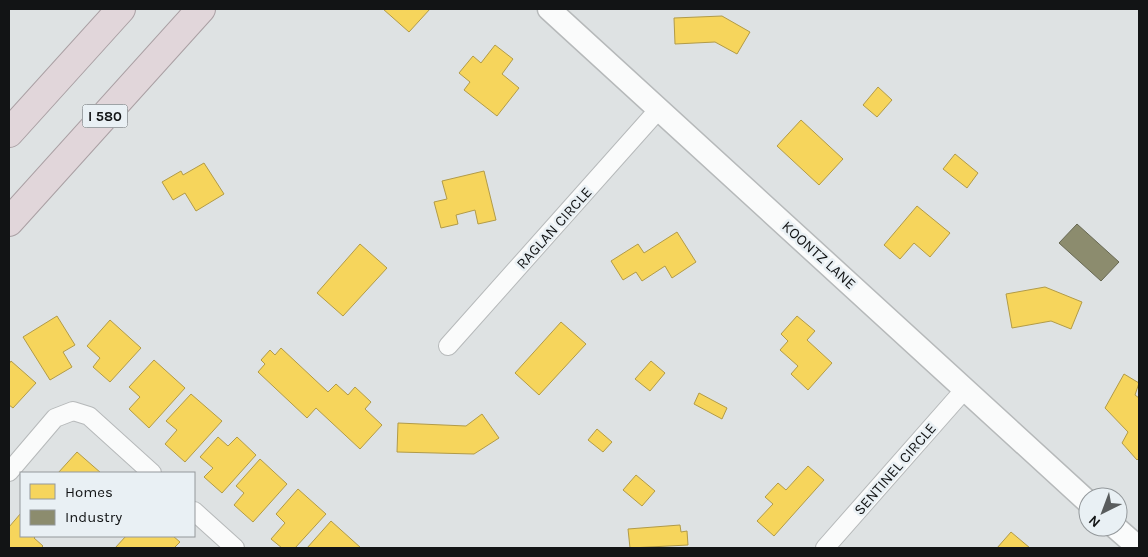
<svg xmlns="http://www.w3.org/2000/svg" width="1148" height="557" viewBox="0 0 1148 557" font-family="Karla,sans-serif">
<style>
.homes{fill:#f6d55c;stroke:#b29b47}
.industry{fill:#8c8c6e;stroke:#676853}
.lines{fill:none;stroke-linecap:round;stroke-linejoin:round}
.minor-casing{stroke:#b6b9ba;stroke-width:20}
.tertiary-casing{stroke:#b6b9ba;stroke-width:25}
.motorway-casing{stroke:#a99fa3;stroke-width:30}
.minor{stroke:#fafbfb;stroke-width:18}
.tertiary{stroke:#fafbfb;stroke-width:22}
.motorway{stroke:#e1d6da;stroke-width:28}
.labels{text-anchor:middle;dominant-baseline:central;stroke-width:5;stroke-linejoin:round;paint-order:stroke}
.shield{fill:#e9f0f4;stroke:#525658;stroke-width:1}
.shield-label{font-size:14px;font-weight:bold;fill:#121415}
.street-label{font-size:15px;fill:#121415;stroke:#e9f0f4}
</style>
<rect width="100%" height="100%" fill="#dee2e3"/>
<g class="homes">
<path d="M383 9H430L409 32Z"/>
<path d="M722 16 750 32 737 54 715 42 675 44 674 18Z"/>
<path d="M495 45 513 59 502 74 519 88 497 116 464 90 470 82 459 73 473 56 481 63Z"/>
<path d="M878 87 892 100 877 117 863 105Z"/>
<path d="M801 120 843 159 819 185 777 146Z"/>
<path d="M955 154 978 173 967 188 943 169Z"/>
<path d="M204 163 224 194 196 211 185 193 173 200 162 182 181 171 183 175Z"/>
<path d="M484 171 496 220 478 224 475 210 456 215 458 224 441 228 434 202 447 199 442 181Z"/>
<path d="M917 206 950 233 930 257 914 243 900 259 884 245Z"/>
<path d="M677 232 696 262 672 278 665 266 642 281 636 272 623 280 611 261 638 244 644 253Z"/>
<path d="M360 244 387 268 343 316 317 293Z"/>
<path d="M1045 287 1082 302 1071 329 1051 321 1012 328 1006 294Z"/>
<path d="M57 316 75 345 63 352 72 367 50 380 23 337Z"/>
<path d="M797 316 815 331 807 340 832 363 808 390 791 374 798 366 780 350 788 341 781 334Z"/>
<path d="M110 320 141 348 110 382 93 367 100 358 87 346Z"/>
<path d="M561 322 586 344 539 395 515 373Z"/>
<path d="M281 348 328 392 336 384 348 395 355 387 371 402 365 409 382 425 360 449 316 408 307 418 258 372 265 364 261 360 270 350 275 355Z"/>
<path d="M154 360 185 388 149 428 129 409 140 397 129 387Z"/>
<path d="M11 361 36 383 13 408 9 405V364Z"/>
<path d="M651 361 665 373 650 391 635 379Z"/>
<path d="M1124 374 1139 383 1135 395 1139 398V458L1137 460 1122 443 1128 432 1105 408Z"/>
<path d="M699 393 727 408 722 419 694 404Z"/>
<path d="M191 394 222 421 185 462 165 444 177 430 166 421Z"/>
<path d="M482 414 499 438 474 454 397 452 398 423 466 426Z"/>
<path d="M597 429 612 442 603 452 588 440Z"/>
<path d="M218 437 228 446 237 437 256 455 222 493 204 477 213 468 200 457Z"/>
<path d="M77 452 101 473H58Z"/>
<path d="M260 459 287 484 253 522 234 505 244 493 236 486Z"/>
<path d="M808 466 824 480 774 536 757 521 773 504 765 497 778 483 786 490Z"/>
<path d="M636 475 655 491 642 506 623 490Z"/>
<path d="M298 489 326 514 295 548H282L271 539 285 523 276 514Z"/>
<path d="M21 513V536H36L34 538 43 546 41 548H9V527Z"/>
<path d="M331 521 361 548H307Z"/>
<path d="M680 525 681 532 687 531 688 545 630 548 628 529Z"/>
<path d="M1011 532 1030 548H997Z"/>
<path d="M126 536H173L180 542 174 548H115Z"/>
</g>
<path class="industry" d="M1077 224 1119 262 1101 281 1059 243Z"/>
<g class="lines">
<g class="minor-casing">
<g id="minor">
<path d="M448 346 659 109"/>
<path d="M9 472 55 418 73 411 89 416 152 473"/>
<path d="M194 511 235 548"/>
<path d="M825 548 965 389"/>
</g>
</g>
<g class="tertiary-casing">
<g id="tertiary">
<path d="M549 9 1088 502"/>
<path d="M1115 527 1139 548"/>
</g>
</g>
<g class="motorway-casing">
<g id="motorway">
<path d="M9 133 121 9"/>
<path d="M9 222 201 9"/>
</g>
</g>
<use href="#minor" class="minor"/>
<use href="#tertiary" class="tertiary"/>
<use href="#motorway" class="motorway"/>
</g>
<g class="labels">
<rect class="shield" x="82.5" y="104.5" width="45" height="23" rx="4"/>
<g class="shield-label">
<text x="105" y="116">I 580</text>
</g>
<g class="street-label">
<text transform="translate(554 228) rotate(-48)">RAGLAN CIRCLE</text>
<text transform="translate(819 255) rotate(42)">KOONTZ LANE</text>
<text transform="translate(895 469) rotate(-49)">SENTINEL CIRCLE</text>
</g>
</g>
<rect width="1148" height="557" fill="none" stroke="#121415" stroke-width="20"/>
<rect x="20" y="472" width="175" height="65" fill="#e9f0f4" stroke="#93989b"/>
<rect x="30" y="484" width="25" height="15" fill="#f6d55c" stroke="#93989b"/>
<text x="65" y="497" font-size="15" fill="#121415">Homes</text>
<rect x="30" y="510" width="25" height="15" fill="#8c8c6e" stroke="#93989b"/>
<text x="65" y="522" font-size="15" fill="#121415">Industry</text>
<g transform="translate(1103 512) rotate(222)"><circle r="24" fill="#e9f0f4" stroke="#93989b"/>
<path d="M0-4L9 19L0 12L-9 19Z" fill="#595c5d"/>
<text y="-8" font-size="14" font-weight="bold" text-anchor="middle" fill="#121415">N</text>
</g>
</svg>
